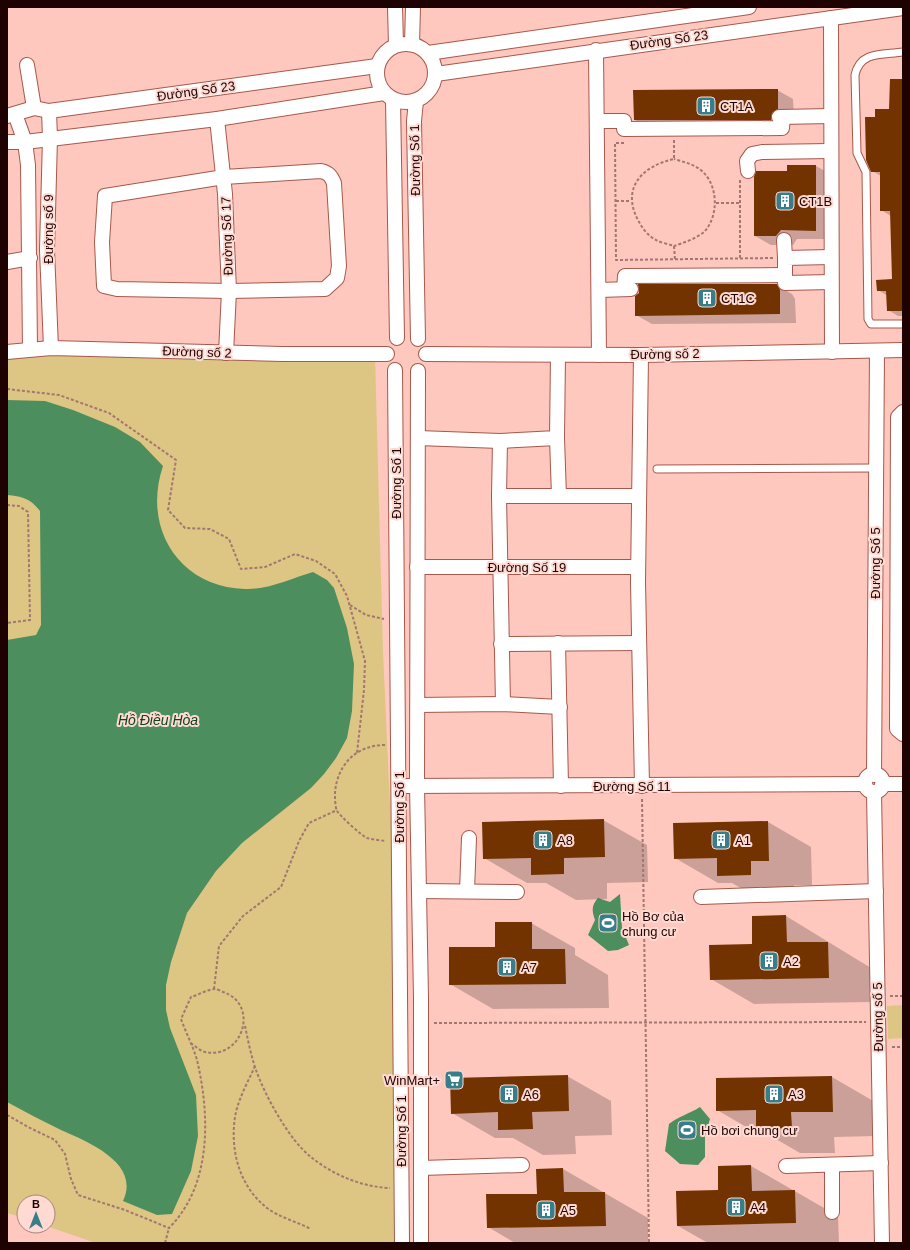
<svg xmlns="http://www.w3.org/2000/svg" width="910" height="1250" viewBox="0 0 910 1250" font-family="Arial,sans-serif">
<style>
.green{fill:#ddc684}
.water{fill:#4d8e5e}
.shadow{fill:#0003}
.building{fill:#733300}
.lines{fill:none;stroke-linecap:round;stroke-linejoin:round}
.lane-casing{stroke:#a7584b;stroke-width:9}
.street-casing{stroke:#a7584b;stroke-width:16}
.path{stroke:#a27771;stroke-width:2;stroke-dasharray:3 2;stroke-linecap:butt}
.lane{stroke:#fff;stroke-width:7}
.street{stroke:#fff;stroke-width:14}
.labels{text-anchor:middle;dominant-baseline:central;stroke-width:4;stroke-linejoin:round;paint-order:stroke}
.street-label{font-size:13px;fill:#1e0201;stroke:#ffdad3}
.poi-label{font-size:13px;fill:#1e0201;stroke:#ffdad3;text-anchor:start}
.water-label{font-size:14px;font-style:italic;fill:#104121;stroke:#ffdad3}
</style>
<rect width="100%" height="100%" fill="#fec8be"/>
<g class="green">
<path d="M7 355 375 356 383 652 410 1243H96L46 1226H48V1202H24V1218L7 1213Z"/>
<path d="M903 1005V1038L888 1039 887 1006Z"/>
</g>
<g class="water">
<path d="M7 400 45 401 73 410 115 427 140 442 163 466C142 528 179 587 245 589 268 590 292 578 313 572L327 580 334 588 347 628 354 664 352 711 347 738 336 758 324 774 311 788 242 843 216 871 187 913 171 962 166 985V1010L170 1028 196 1095 198 1136 191 1171 172 1214 157 1215 123 1201C141 1163 88 1142 61 1130 43 1121 25 1112 7 1102V640L36 635 41 625 40 511C31 499 22 496 7 495Z"/>
<path d="M620 894 622 928 629 945 618 950 608 951 588 935 595 920C592 911 591 906 598 898L610 902Z"/>
<path d="M700 1107 710 1119 705 1136V1157L698 1165 680 1164 665 1151 669 1124C679 1116 689 1114 700 1107Z"/>
</g>
<g class="shadow">
<path d="M903 80V316H898L888 310V296L878 290 893 280 891 216 881 210V176L872 171 876 118 890 110Z"/>
<path d="M777 90 793 99 794 118 787 122 651 129 635 120Z"/>
<path d="M816 166 832 175V239H797L793 245H771L755 236 788 172Z"/>
<path d="M776 285 792 294 795 299 796 323 652 324 636 315Z"/>
<path d="M603 820 647 845 648 882 607 883V899L576 900 546 883H527L484 858Z"/>
<path d="M768 822 811 847 812 885H794V899L762 900 732 883H718L675 858Z"/>
<path d="M786 916 871 968 872 1002 754 1004 711 979Z"/>
<path d="M531 923 575 948V955L608 975 609 1008 493 1009 450 984Z"/>
<path d="M567 1076 611 1101 612 1135 575 1136 576 1154 543 1155 513 1138H495L452 1113Z"/>
<path d="M832 1077 875 1102 876 1136 834 1137 835 1153H800L769 1135H760L717 1110Z"/>
<path d="M751 1166 838 1216 839 1243H708L678 1226 719 1191V1167Z"/>
<path d="M563 1169 648 1218V1243H515L488 1227 538 1194 537 1170Z"/>
</g>
<g class="building">
<path d="M890 79H903V311H887L886 291H877L876 280 892 279 890 211H880V172H871L866 160 865 117H875V109H889Z"/>
<path d="M778 89V109L772 113 771 120H634L633 90Z"/>
<path d="M787 165H816V231L781 230 776 236H754V177L756 171H787Z"/>
<path d="M638 284H777L780 290V314L635 316V296L639 293Z"/>
<path d="M604 819 605 857 564 858V874L531 875V858L483 859 482 822Z"/>
<path d="M768 821 769 861H751V875L717 876V858L674 859 673 823Z"/>
<path d="M786 915 787 942H828L829 978 710 980 709 945 752 944V916Z"/>
<path d="M495 922H532V949H565L566 984 449 985V947H495Z"/>
<path d="M568 1075 569 1111 532 1112 533 1129 498 1130V1112L451 1114 450 1078Z"/>
<path d="M832 1076 833 1112H791L792 1128 756 1129V1110L716 1111V1078Z"/>
<path d="M751 1165 752 1191 795 1190 796 1223 677 1226 676 1191 718 1190V1166Z"/>
<path d="M563 1168 564 1192H605L606 1226 487 1228 486 1194H537L536 1169Z"/>
</g>
<g class="lines">
<g class="lane-casing">
<g id="lane">
<path d="M903 52C882 55 860 51 855 75L857 153 866 172 868 319 871 324H903"/>
<path d="M657 469 876 468"/>
</g>
</g>
<g class="street-casing">
<g id="street">
<path d="M395 7 396 45"/>
<path d="M831 18 832 352"/>
<circle cx="406" cy="73" r="29"/>
<path d="M412 44 413 7"/>
<path d="M596 50 599 355"/>
<path d="M428 53 749 7"/>
<path d="M27 65 34 108"/>
<path d="M436 74 903 8"/>
<path d="M393 100 397 338"/>
<path d="M416 101 414 121 418 339"/>
<path d="M49 111 50 138 47 250 51 348"/>
<path d="M15 114 25 142 28 165 30 349"/>
<path d="M7 116 34 108 49 111 377 66"/>
<path d="M779 117 831 116"/>
<path d="M217 119 225 194 229 291 226 353"/>
<path d="M597 121H624V129L782 128 783 117"/>
<path d="M7 142H25L217 119 384 93"/>
<path d="M321 171C329 173 331 176 334 183L339 266 337 278 325 289 229 291 117 289 104 286 102 242 105 196 224 177Z"/>
<path d="M748 171 747 161 752 154 762 152 831 151"/>
<path d="M784 240 785 258"/>
<path d="M831 257 785 258V283L831 282"/>
<path d="M7 262 30 258"/>
<path d="M624 289 625 276 785 275"/>
<path d="M599 290 631 289"/>
<path d="M7 352 51 348 282 354H387"/>
<path d="M426 354 641 355 903 350"/>
<path d="M641 355 638 582 642 786"/>
<path d="M395 370 402 1243"/>
<path d="M418 371 417 786 421 998V1243"/>
<path d="M903 412 898 417 897 729 903 734"/>
<path d="M418 438 500 441 557 438 558 355"/>
<path d="M557 438 559 496"/>
<path d="M500 441 499 496 503 704"/>
<path d="M499 496H639"/>
<path d="M417 567H638"/>
<path d="M558 643 561 786"/>
<path d="M501 644 639 643"/>
<path d="M418 705 503 704 560 707"/>
<circle cx="874" cy="783" r="9"/>
<path d="M874 775 877 351"/>
<path d="M882 784H903"/>
<path d="M407 786 865 784"/>
<path d="M874 792 882 1243"/>
<path d="M419 891 517 892"/>
<path d="M467 891 469 838"/>
<path d="M701 897 876 891"/>
<path d="M832 1165V1212"/>
<path d="M786 1166 881 1163"/>
<path d="M421 1168 522 1165"/>
</g>
</g>
<g class="path">
<path d="M674 140V159C642 166 621 188 638 220 642 228 648 236 656 240 661 243 669 244 674 246 683 243 698 238 705 231 719 215 718 185 702 171 694 164 684 162 674 159"/>
<path d="M624 143H615L616 260 773 258"/>
<path d="M740 180V258"/>
<path d="M616 201H630"/>
<path d="M716 203H740"/>
<path d="M674 246 675 260"/>
<path d="M7 389 59 395 109 413 176 460 168 510 185 528 210 529 229 539 241 569 265 567 295 554 316 561 335 574 347 596 365 661 364 690 357 753"/>
<path d="M7 505 19 506 28 512 30 620 7 623"/>
<path d="M350 605 366 615 384 619"/>
<path d="M385 745C357 745 337 764 335 793 335 797 335 807 337 811 341 817 361 835 367 838 373 840 380 840 386 841"/>
<path d="M642 799 649 1243"/>
<path d="M214 989 219 946 243 916 281 887 299 841 309 823 337 810"/>
<path d="M890 996H903"/>
<path d="M434 1023 866 1022"/>
<path d="M245 1026C248 1040 251 1056 256 1070 265 1096 290 1141 311 1157 333 1175 362 1187 390 1188"/>
<path d="M892 1047H903"/>
<path d="M255 1066C248 1082 238 1099 235 1117 230 1150 239 1186 267 1208 279 1217 297 1222 311 1229"/>
<path d="M7 1115 28 1127 55 1140 65 1154 71 1179 78 1195 125 1210 169 1228C212 1185 210 1115 197 1060 193 1046 186 1033 181 1019L191 997C198 995 208 989 215 989 217 989 221 991 223 992 260 1004 243 1060 205 1052 200 1051 194 1045 189 1042"/>
<path d="M165 1243 169 1228"/>
</g>
<use href="#lane" class="lane"/>
<use href="#street" class="street"/>
</g>
<defs>
<g id="building-square" transform="scale(1)"><rect x="-9" y="-9" width="18" height="18" rx="4" fill="#377d8a" stroke="#ffdad3"/><path d="M-4-6H4V6H1V3H-1V6H-4ZM-2.5-4.3h1.7v1.8h-1.7ZM.8-4.3h1.7v1.8H.8ZM-2.5-1h1.7V.8h-1.7ZM.8-1h1.7V.8H.8Z" fill="#fff"/></g>
<g id="stadium-square" transform="scale(1)"><rect x="-9" y="-9" width="18" height="18" rx="4" fill="#377d8a" stroke="#ffdad3"/><path d="M0-5a6.5 5 0 1 0 0 10a6.5 5 0 1 0 0-10ZM-3.5-1.8h7v3.6h-7Z" fill="#fff"/></g>
<g id="supermarket-square" transform="scale(1)"><rect x="-9" y="-9" width="18" height="18" rx="4" fill="#377d8a" stroke="#ffdad3"/><path d="M-6-5.5h2.5l.6 2H6L4.5 2H-2.5L-4.4-4H-6ZM-1.5 3.2a1.3 1.3 0 1 0 .1 0ZM3 3.2a1.3 1.3 0 1 0 .1 0Z" fill="#fff"/></g>
</defs>
<g fill-rule="evenodd">
<use href="#building-square" x="706" y="106"/>
<use href="#building-square" x="785" y="201"/>
<use href="#building-square" x="707" y="298"/>
<use href="#building-square" x="543" y="840"/>
<use href="#building-square" x="721" y="840"/>
<use href="#stadium-square" x="608" y="923"/>
<use href="#building-square" x="769" y="961"/>
<use href="#building-square" x="507" y="967"/>
<use href="#supermarket-square" x="454" y="1080"/>
<use href="#building-square" x="509" y="1094"/>
<use href="#building-square" x="774" y="1094"/>
<use href="#stadium-square" x="687" y="1130"/>
<use href="#building-square" x="736" y="1207"/>
<use href="#building-square" x="546" y="1210"/>
</g>
<g class="labels">
<g class="street-label">
<text transform="translate(669 40) rotate(-8)">Đường Số 23</text>
<text transform="translate(196 91) rotate(-8)">Đường Số 23</text>
<text transform="translate(415 160) rotate(-91)">Đường Số 1</text>
<text transform="translate(48 229) rotate(-90)">Đường số 9</text>
<text transform="translate(227 236) rotate(-92)">Đường Số 17</text>
<text transform="translate(197 352) rotate(2)">Đường số 2</text>
<text transform="translate(665 354) rotate(-1)">Đường số 2</text>
<text transform="translate(396 483) rotate(-90)">Đường Số 1</text>
<text transform="translate(875 563) rotate(-90)">Đường Số 5</text>
<text x="527" y="567">Đường Số 19</text>
<text x="632" y="786">Đường Số 11</text>
<text transform="translate(399 807) rotate(-90)">Đường Số 1</text>
<text transform="translate(878 1017) rotate(-91)">Đường số 5</text>
<text transform="translate(401 1131) rotate(-90)">Đường Số 1</text>
</g>
<g class="poi-label">
<text x="720" y="106">CT1A</text>
<text x="799" y="201">CT1B</text>
<text x="721" y="298">CT1C</text>
<text x="557" y="840">A8</text>
<text x="735" y="840">A1</text>
<text x="622" y="916">Hồ Bơ của<tspan x="622" dy="15">chung cư</tspan></text>
<text x="783" y="961">A2</text>
<text x="521" y="967">A7</text>
<text x="440" y="1080" text-anchor="end">WinMart+</text>
<text x="523" y="1094">A6</text>
<text x="788" y="1094">A3</text>
<text x="701" y="1130">Hồ bơi chung cư</text>
<text x="750" y="1207">A4</text>
<text x="560" y="1210">A5</text>
</g>
<g class="water-label">
<text x="158" y="720">Hồ Điều Hòa</text>
</g>
</g>
<rect width="910" height="1250" fill="none" stroke="#1e0201" stroke-width="16"/>
<g transform="translate(36 1214)"><circle r="19" fill="#ffdad3" stroke="#a5847f"/>
<path d="M0-3L7 15L0 10L-7 15Z" fill="#377d8a"/>
<text y="-6" font-size="11" font-weight="bold" text-anchor="middle" fill="#1e0201">B</text>
</g>
</svg>
